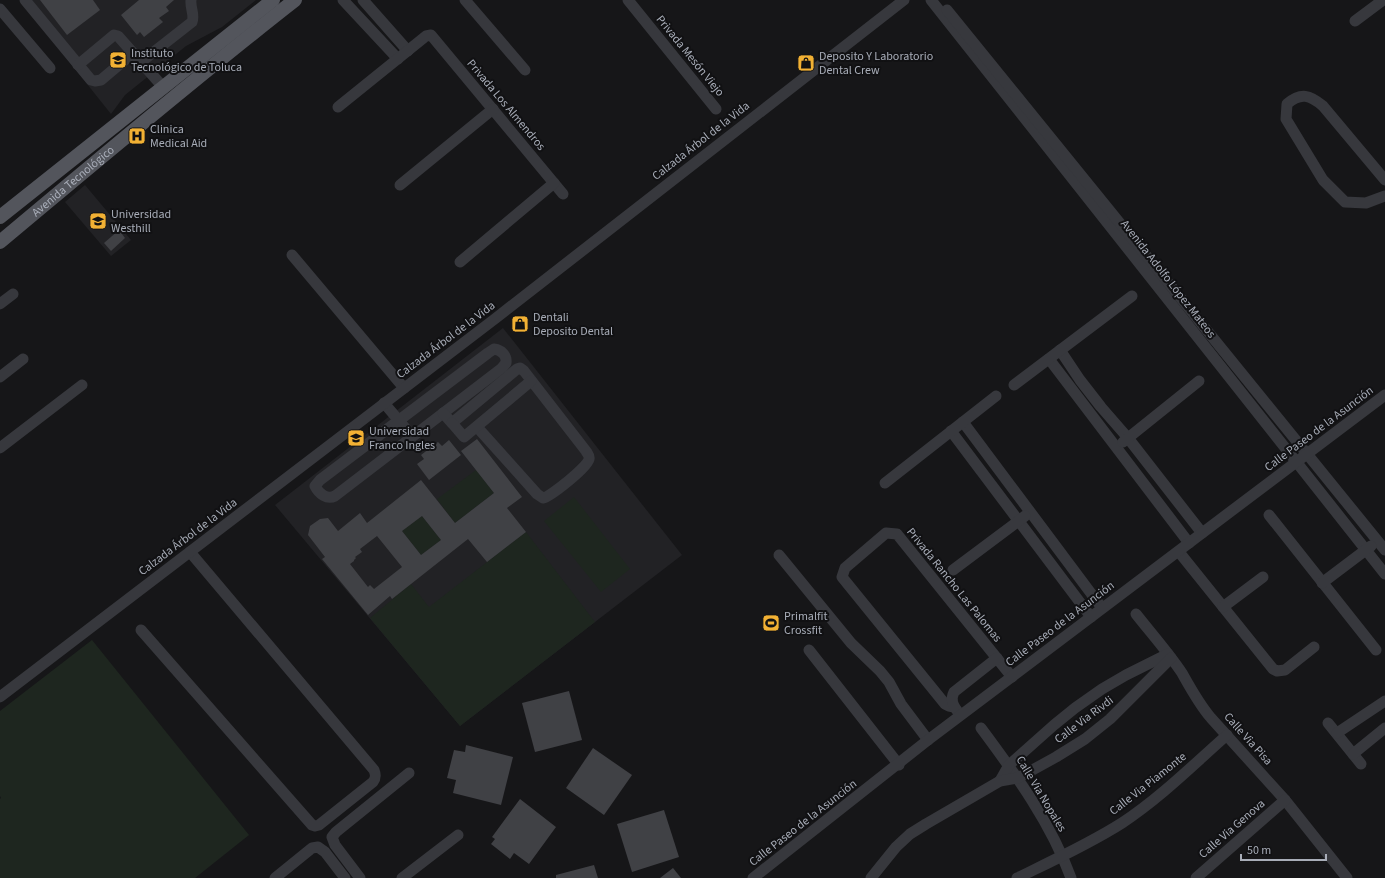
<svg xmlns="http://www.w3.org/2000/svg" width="1385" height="878" viewBox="0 0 1385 878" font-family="'Source Sans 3',sans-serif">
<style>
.built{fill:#222225}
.green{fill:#1e261f}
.building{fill:#404145;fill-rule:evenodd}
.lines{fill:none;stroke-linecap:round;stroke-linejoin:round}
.minor{stroke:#37383d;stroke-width:11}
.major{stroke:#53555c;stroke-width:14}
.labels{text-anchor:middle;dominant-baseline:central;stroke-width:4;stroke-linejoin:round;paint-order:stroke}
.poi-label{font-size:12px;fill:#a8adb8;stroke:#111113;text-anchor:start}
.street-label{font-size:12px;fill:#a8adb8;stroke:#111113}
</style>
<rect width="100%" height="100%" fill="#161618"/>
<g class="built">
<path d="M20 0H256L222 27 186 46 125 95 111 114Z"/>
<path d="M85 185 131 240 111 256 65 202Z"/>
<path d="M503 328 682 555 460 726 275 505Z"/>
</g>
<g class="green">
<path d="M476 470 494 493 455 523 437 499Z"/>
<path d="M574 497 630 569 601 592 544 521Z"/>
<path d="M422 516 441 540 421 555 402 531Z"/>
<path d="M526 532 595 622 460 726 370 618 411 584 429 607Z"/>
<path d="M92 640 249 835 195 878H0V799L1 798 0 796V711Z"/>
</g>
<g class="building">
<path d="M40 0H93L100 10 67 35Z"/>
<path d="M139 0H174L166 7 169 11 159 18 163 22 144 37 140 32 137 35 121 15Z"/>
<path d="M119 230 125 238 111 251 104 243Z"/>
<path d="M477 439 522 497 507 508 526 532 487 562 468 539 392 599 390 596 368 615 322 559 325 557 308 535 310 526 320 519 328 518 338 531 360 513 367 523 421 480 455 523 494 493 461 451ZM422 516 441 540 421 555 402 531ZM377 536 402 567 374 589 370 585 368 587 350 564 354 561V560L356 558 355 557 362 552 360 549Z"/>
<path d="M449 440 461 455 429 480 417 464 424 459 421 455 438 442 442 446Z"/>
<path d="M569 691 582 740 535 752 522 703Z"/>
<path d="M466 745 513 757 501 805 453 793 456 780 447 778 454 750 465 752Z"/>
<path d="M593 748 632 775 604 815 566 788Z"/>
<path d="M520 799 556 827 529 864 514 853 510 859 491 844 495 839 492 837Z"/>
<path d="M664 810 679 857 632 872 617 824Z"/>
<path d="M594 865 598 878H556V875Z"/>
<path d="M673 868 681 878H660Z"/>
</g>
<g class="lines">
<g class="minor">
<path d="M25 0 91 80 95 81 101 80 133 53 163 87"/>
<path d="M343 0 398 59"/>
<path d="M363 0 408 51"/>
<path d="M465 0 525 70"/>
<path d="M628 0 716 109"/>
<path d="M931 0 1385 574"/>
<path d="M0 9 50 68"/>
<path d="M947 10 1385 550"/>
<path d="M1355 21 1383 0"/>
<path d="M141 62 192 22C195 15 190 8 191 0"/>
<path d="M78 65 114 35 118 36 133 53"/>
<path d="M338 107 426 36 431 35 563 194"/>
<path d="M1385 180 1323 106C1310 95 1301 92 1287 104L1286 119 1323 180 1345 202 1366 203 1385 196"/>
<path d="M400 185 493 109"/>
<path d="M292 255 404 388"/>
<path d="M460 262 554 183"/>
<path d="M0 304 13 294"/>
<path d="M494 349C502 350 507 356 506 363L502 368 335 496C327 500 319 494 315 486L320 480 488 353Z"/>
<path d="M1060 350 1080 380 1101 407 1128 438 1202 533"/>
<path d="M1049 359 1189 543"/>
<path d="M0 377 23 359"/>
<path d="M1014 385 1132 296"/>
<path d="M384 403 412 436"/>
<path d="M443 413 452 423 517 369 520 368 524 371 586 451C587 453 590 456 589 459 589 466 550 497 543 498L537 494 477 427"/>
<path d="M963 422 1102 608"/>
<path d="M452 423 464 437 531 381"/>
<path d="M951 431 1091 617"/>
<path d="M1123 442 1199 381"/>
<path d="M0 448 82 385"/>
<path d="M885 483 996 396"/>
<path d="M1269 515 1376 650"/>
<path d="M1179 552 1273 669 1277 671 1285 670 1314 647"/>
<path d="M779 555 851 643 880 671 889 682 901 704 928 740"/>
<path d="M953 570 1025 516"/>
<path d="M1322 583 1371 546"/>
<path d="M1223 607 1263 577"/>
<path d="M1136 614C1151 633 1168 652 1182 673 1191 689 1199 704 1211 718L1285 800 1347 878"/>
<path d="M141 630 312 825 315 826 319 825 373 782C376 778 376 775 374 770L190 552"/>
<path d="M809 650 899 765"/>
<path d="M0 697 496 318 904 0"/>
<path d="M954 707 949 706 945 704 842 577 845 568 886 533 897 534 1012 677"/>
<path d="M958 712C953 705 950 700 954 692L997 658"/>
<path d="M1328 723 1361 764"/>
<path d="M981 728C1016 775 1051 823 1071 878"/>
<path d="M1337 733 1385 701"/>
<path d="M1353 754 1385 728"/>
<path d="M1000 781 1009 765 1054 725 1075 708 1102 689 1126 675 1168 654"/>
<path d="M275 878 312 848 318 847 325 852 345 878"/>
<path d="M360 878 335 845 332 837 336 832 409 773"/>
<path d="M402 878 458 835"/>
<path d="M753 878 928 740 1385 395"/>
<path d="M871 878 896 847 910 834 926 824 1000 781 1018 778 1056 757 1085 739 1110 719 1171 658"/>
<path d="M1017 878C1052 861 1089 844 1122 823 1160 798 1193 765 1227 735"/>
<path d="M1196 878 1285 800"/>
</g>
<g class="major">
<path d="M0 217 273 0"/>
<path id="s1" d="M0 242C98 160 195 78 295 0"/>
</g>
</g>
<defs>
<g id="university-square" transform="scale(0.9)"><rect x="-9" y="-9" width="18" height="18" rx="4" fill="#f2b134" stroke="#111113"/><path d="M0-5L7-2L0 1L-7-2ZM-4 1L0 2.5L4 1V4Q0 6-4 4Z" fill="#111"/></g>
<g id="shop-square" transform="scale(0.9)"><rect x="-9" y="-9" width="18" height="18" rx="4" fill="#f2b134" stroke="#111113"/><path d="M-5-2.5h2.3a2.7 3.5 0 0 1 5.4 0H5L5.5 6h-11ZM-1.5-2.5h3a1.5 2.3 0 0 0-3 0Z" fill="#111"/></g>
<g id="hospital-square" transform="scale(0.9)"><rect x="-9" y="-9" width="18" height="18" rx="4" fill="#f2b134" stroke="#111113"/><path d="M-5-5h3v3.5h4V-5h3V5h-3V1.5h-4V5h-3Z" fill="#111"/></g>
<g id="stadium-square" transform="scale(0.9)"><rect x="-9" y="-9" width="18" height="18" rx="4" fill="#f2b134" stroke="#111113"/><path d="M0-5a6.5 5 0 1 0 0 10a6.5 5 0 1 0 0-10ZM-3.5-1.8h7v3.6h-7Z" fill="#111"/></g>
</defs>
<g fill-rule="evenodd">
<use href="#university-square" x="118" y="60"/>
<use href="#shop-square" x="806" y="63"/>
<use href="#hospital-square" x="137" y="136"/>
<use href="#university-square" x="98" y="221"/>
<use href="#shop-square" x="520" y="324"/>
<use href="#university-square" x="356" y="438"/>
<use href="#stadium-square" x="771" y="623"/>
</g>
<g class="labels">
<g class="poi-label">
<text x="131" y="53">Instituto<tspan x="131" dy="14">Tecnológico de Toluca</tspan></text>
<text x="819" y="56">Deposito Y Laboratorio<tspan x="819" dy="14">Dental Crew</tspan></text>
<text x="150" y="129">Clinica<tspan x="150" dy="14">Medical Aid</tspan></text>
<text x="111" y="214">Universidad<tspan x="111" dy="14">Westhill</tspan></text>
<text x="533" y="317">Dentali<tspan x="533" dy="14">Deposito Dental</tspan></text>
<text x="369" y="431">Universidad<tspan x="369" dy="14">Franco Ingles</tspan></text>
<text x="784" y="616">Primalfit<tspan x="784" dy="14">Crossfit</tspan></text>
</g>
<g class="street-label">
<text transform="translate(690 56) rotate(51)">Privada Mesón Viejo</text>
<text transform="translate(506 105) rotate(50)">Privada Los Almendros</text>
<text transform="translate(701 141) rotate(-38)">Calzada Árbol de la Vida</text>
<text stroke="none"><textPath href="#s1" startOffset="95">Avenida Tecnológico</textPath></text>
<text transform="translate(1168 279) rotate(52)">Avenida Adolfo López Mateos</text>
<text transform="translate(446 340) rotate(-37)">Calzada Árbol de la Vida</text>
<text transform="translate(1319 429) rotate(-37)">Calle Paseo de la Asunción</text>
<text transform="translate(188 537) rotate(-37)">Calzada Árbol de la Vida</text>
<text transform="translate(954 585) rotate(51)">Privada Rancho Las Palomas</text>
<text transform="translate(1060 624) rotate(-37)">Calle Paseo de la Asunción</text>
<text transform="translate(1084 720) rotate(-37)">Calle Via Rivdi</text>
<text transform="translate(1248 739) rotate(48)">Calle Via Pisa</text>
<text transform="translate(1148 784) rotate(-38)">Calle Via Piamonte</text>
<text transform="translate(1041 794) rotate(59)">Calle Via Nopales</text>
<text transform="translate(803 823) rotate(-38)">Calle Paseo de la Asunción</text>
<text transform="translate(1232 829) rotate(-41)">Calle Via Genova</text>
</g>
</g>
<path d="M1241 854v6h85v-6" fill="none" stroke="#a8adb8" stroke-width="2"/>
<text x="1247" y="854" font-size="12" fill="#a8adb8" stroke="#111113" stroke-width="3" paint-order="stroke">50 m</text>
</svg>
